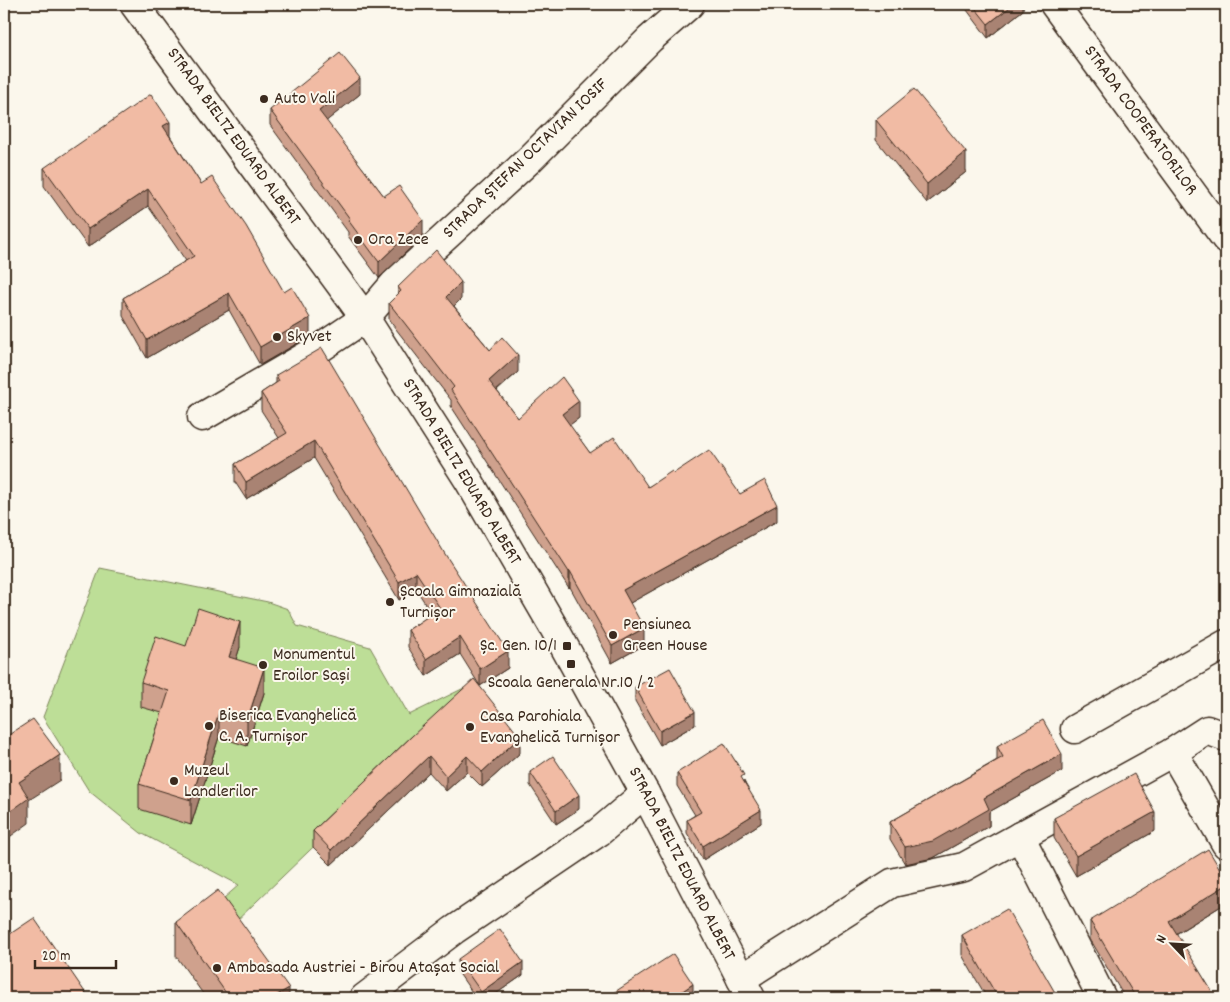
<svg xmlns="http://www.w3.org/2000/svg" width="1230" height="1002" viewBox="0 0 1230 1002" font-family="Dekko,sans-serif">
<style>
.green{fill:#bdde97;stroke:#7c845a}
.lines{fill:none;stroke-linecap:round;stroke-linejoin:round}
.minor-casing{stroke:#3b2a1e;stroke-width:31}
.minor{stroke:#fbf7ec;stroke-width:28}
.wall{fill:#cfa18d;stroke:#3b2a1e}
.shaded-wall{fill:#a98373;stroke:#3b2a1e}
.building{fill:#f1bba4;stroke:#3b2a1e}
.poi-dot{fill:#3b2a1e;stroke:#fbf7ec;stroke-width:2}
.labels{text-anchor:middle;dominant-baseline:central;stroke-width:4;stroke-linejoin:round;paint-order:stroke}
.poi-label{font-size:18px;fill:#3b2a1e;stroke:#fbf7ec;text-anchor:start}
.street-label{font-size:18px;fill:#3b2a1e;stroke:#fbf7ec}
</style>
<rect width="100%" height="100%" fill="#fbf7ec"/>
<filter id="ink" filterUnits="userSpaceOnUse"><feTurbulence type="fractalNoise" baseFrequency=".02" numOctaves="2"/><feDisplacementMap in="SourceGraphic" scale="10" xChannelSelector="R" yChannelSelector="G"/><feConvolveMatrix kernelMatrix="1 2 1 2 8 2 1 2 1" color-interpolation-filters="sRGB"/></filter>
<g filter="url(#ink)">
<path class="green" d="M100 568 268 602 288 609 297 626 370 647 409 715 464 688 467 691 412 752 230 927 216 905 239 885 141 833 89 791 43 717Z"/>
<g class="lines">
<g class="minor-casing">
<g id="minor">
<path d="M134 4 365 318 469 481 553 626 645 793 751 998"/>
<path d="M1054 4 1226 239"/>
<path d="M202 417 322 347 365 318 394 284 529 160 650 39 690 4"/>
<path d="M1075 729 1226 644"/>
<path d="M1173 752 1226 844"/>
<path d="M1020 836 1102 998"/>
<path d="M741 979 892 883 964 867 1173 752 1207 730 1226 737"/>
<path d="M364 998 454 930 599 832 645 793"/>
</g>
</g>
<use href="#minor" class="minor"/>
</g>
<g class="wall">
<path d="M967 4H1023V10L988 38 967 10Z"/>
<path d="M360 94 326 121 384 196 423 236 379 278 348 236V232L270 125V110Z"/>
<path d="M876 120 966 172 927 203 876 140Z"/>
<path d="M170 136 201 184 284 292 310 336 260 365 229 310 147 358 123 316V298L186 261 148 206 88 247 44 186V168Z"/>
<path d="M398 287 461 299 454 306 490 350 518 372 497 391 518 418H579L569 425 590 453 648 487 674 473 740 494 777 521 630 603 644 645 612 663 570 587 569 588 451 406V400L389 320V303L398 294Z"/>
<path d="M276 375 508 668 480 686 460 654 426 676 408 647V630L432 614 416 589 399 600 314 458 246 499 235 482V464L279 438 261 410V393L276 383Z"/>
<path d="M186 646 240 647 236 659 264 693 247 746 219 737 191 825 139 809V784L162 713 141 707V682Z"/>
<path d="M1226 652V685L1223 679V654Z"/>
<path d="M635 687 695 725 660 745 635 701Z"/>
<path d="M412 736 520 753 482 787 467 772 446 791 429 772 331 865 313 847V831Z"/>
<path d="M997 746 1062 771 989 812V826L933 858 905 864 890 839V822L997 760Z"/>
<path d="M530 772 579 809 556 824 530 785Z"/>
<path d="M677 773 744 781 761 823 703 860 687 833V820L695 815 677 786Z"/>
<path d="M1054 818 1155 831 1076 876 1054 838Z"/>
<path d="M1226 903 1176 934 1216 998H1125L1090 939V921Z"/>
<path d="M176 922 289 998H206L176 956Z"/>
<path d="M962 935 1057 998H987L962 955Z"/>
<path d="M458 959 523 975 490 998H476L458 972Z"/>
</g>
<g class="shaded-wall">
<path d="M1014 4H1023V10L988 38V24Z"/>
<path d="M360 78V94L319 127V111Z"/>
<path d="M170 122V140L163 126Z"/>
<path d="M966 152V172L927 203V184Z"/>
<path d="M148 189V206L88 247V229Z"/>
<path d="M423 220V236L379 278V262Z"/>
<path d="M461 282V299L446 314V297Z"/>
<path d="M229 293V310L147 358V340Z"/>
<path d="M310 318V336L260 365V347Z"/>
<path d="M518 355V372L489 397V381Z"/>
<path d="M579 401V418L562 431V414Z"/>
<path d="M314 441V458L246 499V482Z"/>
<path d="M777 505V521L623 607V590Z"/>
<path d="M570 571V587L569 588V572Z"/>
<path d="M416 572V589L399 600V582Z"/>
<path d="M240 622V647L229 682V657Z"/>
<path d="M644 628V645L612 663V646Z"/>
<path d="M460 637V654L426 676V659Z"/>
<path d="M508 651V668L480 686V669Z"/>
<path d="M264 668V693L247 746V721Z"/>
<path d="M219 712V737L191 825V800Z"/>
<path d="M695 712V725L660 745V731Z"/>
<path d="M520 737V753L482 787V772Z"/>
<path d="M1062 754V771L989 812V826L933 858 905 864V847L984 798Z"/>
<path d="M60 755V780L29 800V823L4 841V816L19 782Z"/>
<path d="M429 756V772L331 865V850Z"/>
<path d="M467 756V772L446 791V776Z"/>
<path d="M579 795V809L556 824V811Z"/>
<path d="M761 810V823L703 860V846Z"/>
<path d="M1155 812V831L1076 876V856Z"/>
<path d="M1226 885V903L1169 938V921Z"/>
<path d="M523 962V975L490 998H481V992Z"/>
<path d="M693 984V998H672Z"/>
<path d="M289 988V998H272Z"/>
</g>
<g class="building">
<path d="M972 4H1014L988 24Z"/>
<path d="M340 53 360 78 319 111 384 196 399 186 423 220 379 262 348 220 350 219 270 110Z"/>
<path d="M914 89 966 152 927 184 876 120Z"/>
<path d="M151 94 170 122 163 126 201 184 212 177 246 226 284 292 292 287 310 318 260 347 229 293 147 340 123 298 194 256 148 189 88 229 44 168Z"/>
<path d="M436 250 461 282 446 297 490 350 502 337 518 355 489 381 518 418 562 377 579 401 562 414 590 453 614 437 648 487 672 471 674 473 709 450 740 494 765 480 777 505 623 590 644 628 612 646 570 571 569 572 451 390 454 387 389 303 401 291 398 287Z"/>
<path d="M322 348 445 554 508 651 480 669 460 637 426 659 408 630 440 608 416 572 399 582 314 441 246 482 235 464 287 433 261 393 279 381 276 375Z"/>
<path d="M198 608 240 622 229 657 264 668 247 721 219 712 191 800 139 784 169 691 141 682 156 636 186 646Z"/>
<path d="M1226 652V660L1223 654Z"/>
<path d="M670 668 695 712 660 731 635 687Z"/>
<path d="M474 679 520 737 482 772 467 756 446 776 429 756 331 850 313 831 412 736Z"/>
<path d="M33 719 60 755 19 782 29 798 4 816V738Z"/>
<path d="M1043 720 1062 754 984 798 989 809 933 841 905 847 890 822 1003 757 997 746Z"/>
<path d="M724 743 744 775 741 777 761 810 703 846 687 820 701 812 677 773Z"/>
<path d="M553 756 579 795 556 811 530 772Z"/>
<path d="M1134 774 1155 812 1076 856 1054 818Z"/>
<path d="M1208 849 1226 879V885L1169 921 1216 998H1136L1090 921Z"/>
<path d="M218 890 289 988 272 998H215L226 993 176 922Z"/>
<path d="M1007 909 1057 996 1053 998H998L962 935Z"/>
<path d="M34 918 89 998H4V938Z"/>
<path d="M500 929 523 962 481 992 458 959Z"/>
<path d="M673 954 693 984 672 998H608L607 997Z"/>
</g>
</g>
<g class="poi-dot">
<circle cx="264" cy="99" r="5"/>
<circle cx="358" cy="240" r="5"/>
<circle cx="277" cy="337" r="5"/>
<circle cx="390" cy="602" r="5"/>
<circle cx="613" cy="635" r="5"/>
<rect x="562" y="641" width="10" height="10" rx="2.5"/>
<rect x="566" y="659" width="10" height="10" rx="2.5"/>
<circle cx="263" cy="665" r="5"/>
<circle cx="209" cy="726" r="5"/>
<circle cx="470" cy="727" r="5"/>
<circle cx="174" cy="781" r="5"/>
<circle cx="217" cy="968" r="5"/>
</g>
<g class="labels">
<g class="poi-label">
<text x="274" y="99">Auto Vali</text>
<text x="368" y="240">Ora Zece</text>
<text x="287" y="337">Skyvet</text>
<text x="400" y="592">Școala Gimnazială<tspan x="400" dy="21">Turnișor</tspan></text>
<text x="623" y="625">Pensiunea<tspan x="623" dy="21">Green House</tspan></text>
<text x="557" y="646" text-anchor="end">Șc. Gen. 10/1</text>
<text x="273" y="655">Monumentul<tspan x="273" dy="21">Eroilor Sași</tspan></text>
<text x="571" y="683" text-anchor="middle">Scoala Generala Nr.10 / 2</text>
<text x="219" y="716">Biserica Evanghelică<tspan x="219" dy="21">C. A. Turnișor</tspan></text>
<text x="480" y="717">Casa Parohiala<tspan x="480" dy="21">Evanghelică Turnișor</tspan></text>
<text x="184" y="771">Muzeul<tspan x="184" dy="21">Landlerilor</tspan></text>
<text x="227" y="968">Ambasada Austriei - Birou Atașat Social</text>
</g>
<g class="street-label">
<text transform="translate(1140 121) rotate(54)">STRADA COOPERATORILOR</text>
<text transform="translate(233 137) rotate(54)">STRADA BIELTZ EDUARD ALBERT</text>
<text transform="translate(526 159) rotate(-44)">STRADA ȘTEFAN OCTAVIAN IOSIF</text>
<text transform="translate(461 472) rotate(59)">STRADA BIELTZ EDUARD ALBERT</text>
<text transform="translate(681 864) rotate(63)">STRADA BIELTZ EDUARD ALBERT</text>
</g>
</g>
<rect width="1230" height="1002" fill="none" stroke="#fbf7ec" stroke-width="20"/>
<rect x="10" y="10" width="1210" height="982" fill="none" stroke="#3b2a1e" stroke-width="2" filter="url(#ink)"/>
<g transform="translate(1172 944) rotate(295)" stroke="#fbf7ec" stroke-width="4" paint-order="stroke">
<path d="M0-4L9 19L0 12L-9 19Z" fill="#3b2a1e"/>
<text y="-8" font-size="14" font-weight="bold" text-anchor="middle" fill="#3b2a1e">N</text>
</g>
<path d="M35 960v8h81v-8" fill="none" stroke="#3b2a1e" stroke-width="2.5"/>
<text x="42" y="960" font-size="15" fill="#3b2a1e" stroke="#fbf7ec" stroke-width="4" paint-order="stroke">20 m</text>
</svg>
